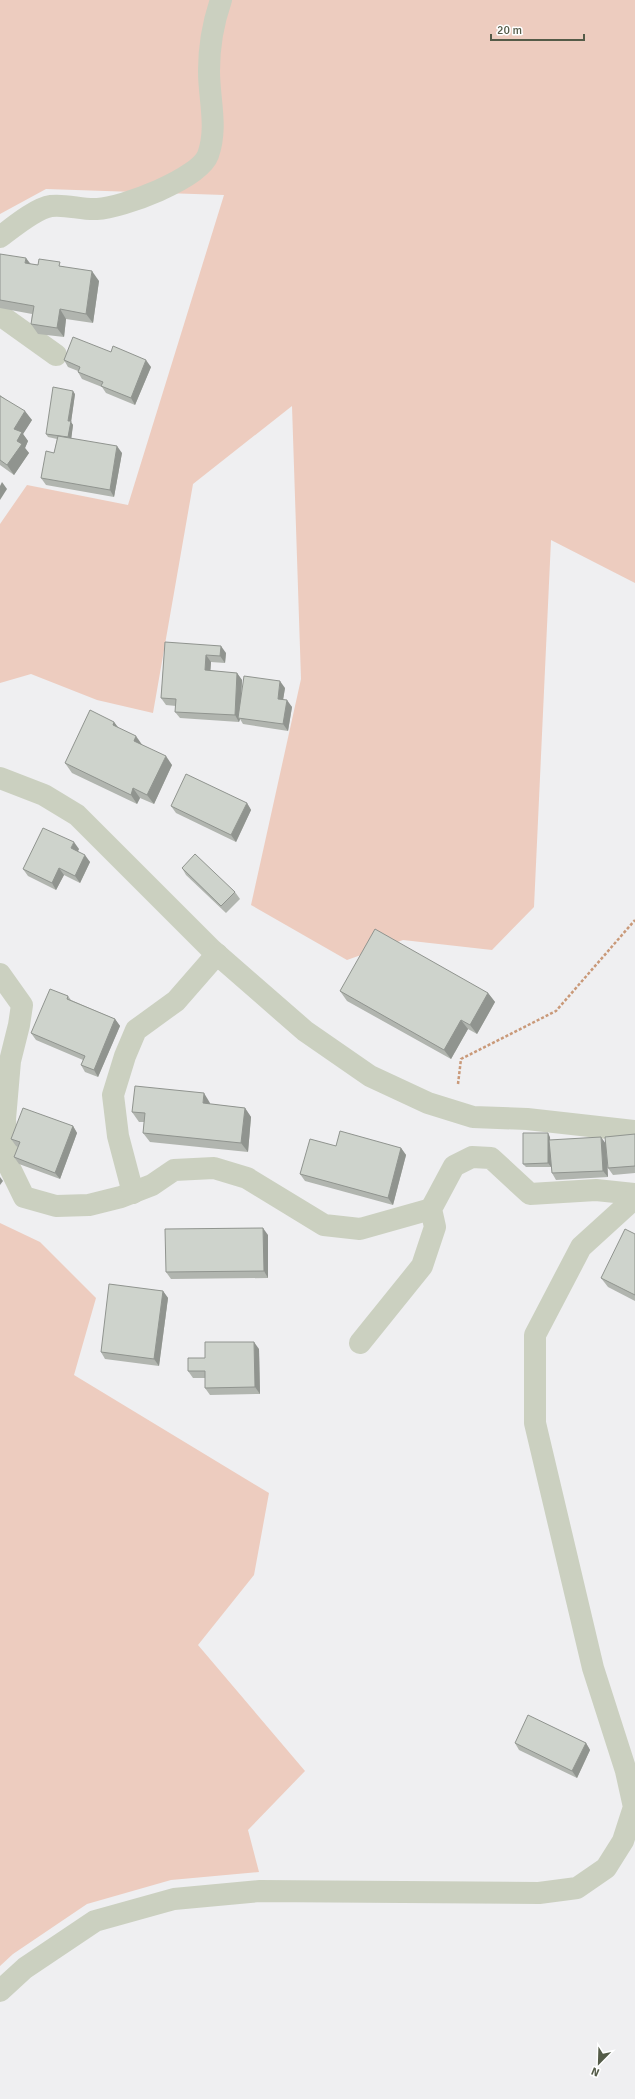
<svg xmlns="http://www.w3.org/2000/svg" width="635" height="2099" viewBox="0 0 635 2099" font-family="Signika,sans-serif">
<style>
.green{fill:#edccbf}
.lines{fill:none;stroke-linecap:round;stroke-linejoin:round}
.path{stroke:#c99979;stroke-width:2.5;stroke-dasharray:3 2;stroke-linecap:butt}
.minor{stroke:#cbd0c0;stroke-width:22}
.wall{fill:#b1b5af}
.shaded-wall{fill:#90948f}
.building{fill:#ced3cc;stroke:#90948f}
</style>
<rect width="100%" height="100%" fill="#efeff1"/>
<g class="green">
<path d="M0 0H635V583L551 540 534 907 492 950 403 940 347 960 251 905 301 679 292 406 193 484 153 713 97 700 31 674 0 683V524L27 485 128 505 224 195 46 189 0 214Z"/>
<path d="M0 1223 40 1242 96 1298 74 1375 269 1493 254 1575 198 1645 305 1771 248 1830 259 1872 171 1880 87 1904 13 1954 0 1966Z"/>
</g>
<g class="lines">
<path class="path" d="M458 1084 461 1059 556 1011 635 920"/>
<g class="minor">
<path d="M0 237C12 228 36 208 51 206 66 204 82 210 97 209 122 208 199 179 208 155 218 127 209 100 209 71 209 46 213 23 221 0"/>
<path d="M0 315 56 355"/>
<path d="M0 778 44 795 77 815 211 949 305 1031 370 1076 428 1103 473 1117 527 1119 635 1131"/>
<path d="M0 974 22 1005 19 1025 10 1061 5 1119 8 1164 24 1197 56 1206 89 1205 121 1197 152 1185 174 1170 214 1168 247 1178 324 1225 360 1229 431 1209"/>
<path d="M133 1193 118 1136 113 1095 125 1056 136 1030 176 1001 217 954"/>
<path d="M360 1343 422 1266 435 1227 431 1209 454 1166 472 1157 491 1158 530 1194 596 1190 635 1194"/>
<path d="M0 1991 25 1968 95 1921 174 1899 260 1891 539 1893 577 1888 606 1868 623 1841 634 1807 626 1771 593 1668 535 1423V1335L581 1247 635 1198"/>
</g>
</g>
<g class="wall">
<path d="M0 254 30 264 38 265 62 266 99 281 93 323 66 319 64 337 38 334 31 324 32 314 0 308Z"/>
<path d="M111 352 151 367 135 405 106 393 102 387 82 379 78 372V371L68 367 64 360Z"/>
<path d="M75 394 71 422 73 425 71 438 122 453 114 497 46 485 41 478 54 453 57 439 48 437 46 434Z"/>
<path d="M0 395 32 420 23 434 28 441 25 448 29 453 14 475 0 465Z"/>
<path d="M165 642 226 653 225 663 211 662 210 671 237 673 242 680 241 700 285 688 283 700 292 707 288 731 243 724 240 719 239 722 180 718 175 712 176 706 166 705 161 698Z"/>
<path d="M114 722 118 728 142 745 172 765 154 804 140 798 137 804 72 773 65 763Z"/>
<path d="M247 803 251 810 236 842 176 813 171 806Z"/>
<path d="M79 849 78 851 90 862 80 883 64 875 56 890 28 876 23 869Z"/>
<path d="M182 868 235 892 240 899 226 913 186 875Z"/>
<path d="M340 991 488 993 495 1002 477 1034 468 1029 451 1059 347 1001Z"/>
<path d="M68 996 71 1000 115 1019 120 1026 98 1077 85 1072 81 1065 83 1060 36 1040 31 1033Z"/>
<path d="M210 1103V1104L245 1108 251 1117 248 1152 150 1142 143 1133 144 1122H139L132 1112Z"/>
<path d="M73 1126 77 1133 60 1179 19 1164 14 1157 18 1147 16 1146 11 1139Z"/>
<path d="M635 1134V1173L613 1175 608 1168 607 1156 608 1177 556 1180 552 1173 551 1162V1167H526L523 1164 550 1137V1140L606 1143Z"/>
<path d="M401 1148 406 1155 393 1205 305 1181 300 1174Z"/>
<path d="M635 1234V1301L608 1287 601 1278Z"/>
<path d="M268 1235V1278L171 1279 166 1272Z"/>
<path d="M163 1291 168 1298 159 1366 105 1359 101 1352Z"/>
<path d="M259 1349 260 1394 210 1395 205 1388V1378H193L188 1371 205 1358Z"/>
<path d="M515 1743H586L590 1750 577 1778 519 1750Z"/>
</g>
<g class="shaded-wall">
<path d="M26 258 33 267 25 263Z"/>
<path d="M92 271 99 281 93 323 86 314Z"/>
<path d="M60 309 66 319 64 337 57 328Z"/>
<path d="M146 360 151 367 135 405 131 398Z"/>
<path d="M73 391 75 394 71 422 73 425 71 441 68 437V421Z"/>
<path d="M25 411 32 420 23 434 28 441 25 448 29 453 14 475 7 465 17 441 14 429Z"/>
<path d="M117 446 122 453 114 497 110 490Z"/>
<path d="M2 482 7 489 0 500V486Z"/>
<path d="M221 646 226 653 225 663 220 656Z"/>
<path d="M206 655 211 662 210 677 205 670Z"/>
<path d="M237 673 242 680 240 718H238L240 719 239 722 235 715Z"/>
<path d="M280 681 285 688 282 706 278 699Z"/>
<path d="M287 700 292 707 288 731 283 724Z"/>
<path d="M114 722 121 731 113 725Z"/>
<path d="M136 736 143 746 134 741Z"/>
<path d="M166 756 172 765 154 804 147 795Z"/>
<path d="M133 788 140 798 137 804 131 795Z"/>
<path d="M247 803 251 810 236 842 231 835Z"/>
<path d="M74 842 79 849 76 855 71 848Z"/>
<path d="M85 855 90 862 80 883 75 876Z"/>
<path d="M59 868 64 875 56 890 52 883Z"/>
<path d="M488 993 495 1002 477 1034 470 1025Z"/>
<path d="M115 1019 120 1026 98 1077 94 1070Z"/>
<path d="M461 1020 468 1029 451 1059 444 1050Z"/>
<path d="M204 1093 210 1103V1113L203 1103Z"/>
<path d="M245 1108 251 1117 248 1152 241 1143Z"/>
<path d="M73 1126 77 1133 60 1179 55 1173Z"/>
<path d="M548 1133 550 1137 551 1167 548 1163Z"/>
<path d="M601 1137 606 1144 608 1177 603 1171Z"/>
<path d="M401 1148 406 1155 393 1205 388 1198Z"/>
<path d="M0 1177 3 1181 0 1185Z"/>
<path d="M263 1228 268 1235V1278L264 1271Z"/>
<path d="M163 1291 168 1298 159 1366 154 1359Z"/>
<path d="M254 1342 259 1349 260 1394 255 1387Z"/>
<path d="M586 1743 590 1750 577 1778 572 1771Z"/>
</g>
<g class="building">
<path d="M0 254 26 258 25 263 38 265 39 259 60 262 59 266 92 271 86 314 60 309 57 328 31 324 34 306 0 300Z"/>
<path d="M73 337 111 352 113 346 146 360 131 398 101 386 103 382 78 372 80 367 64 360Z"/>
<path d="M53 387 73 391 68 421H71L68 437 46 434Z"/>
<path d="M0 396 25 411 14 429 22 432 17 441 22 444 7 465 0 460Z"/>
<path d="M58 436 117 446 110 490 41 478 46 451 54 453Z"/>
<path d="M165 642 221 646 220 656 206 655 205 670 237 673 235 715 175 712 176 699 161 698Z"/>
<path d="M244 676 280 681 278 699 287 700 283 724 238 718Z"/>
<path d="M90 710 114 722 113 725 136 736 134 741 166 756 147 795 133 788 131 795 65 763Z"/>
<path d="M186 774 247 803 231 835 171 806Z"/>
<path d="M43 828 74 842 71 848 85 855 75 876 59 868 52 883 23 869Z"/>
<path d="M195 854 235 892 221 906 182 868Z"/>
<path d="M375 929 488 993 470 1025 461 1020 444 1050 340 991Z"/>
<path d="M50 989 68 996 67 999 115 1019 94 1070 81 1065 85 1056 31 1033Z"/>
<path d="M135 1086 204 1093 203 1103 245 1108 241 1143 143 1133 145 1113 132 1112Z"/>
<path d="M23 1108 73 1126 55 1173 14 1157 20 1142 11 1139Z"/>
<path d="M340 1131 401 1148 388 1198 300 1174 310 1139 336 1146Z"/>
<path d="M523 1133H548V1163L523 1164Z"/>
<path d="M635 1134V1166L608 1168 605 1137Z"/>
<path d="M601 1137 603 1171 552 1173 549 1140Z"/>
<path d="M263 1228 264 1271 166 1272 165 1229Z"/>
<path d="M625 1229 635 1234V1295L601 1278Z"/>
<path d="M109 1284 163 1291 154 1359 101 1352Z"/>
<path d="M205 1342H254L255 1387 205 1388V1371H188V1358H205Z"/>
<path d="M528 1715 586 1743 572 1771 515 1743Z"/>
</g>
<g transform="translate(599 2063) rotate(203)" stroke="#ffffff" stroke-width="3" paint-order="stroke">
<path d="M0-3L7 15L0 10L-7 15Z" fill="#545b48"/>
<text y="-6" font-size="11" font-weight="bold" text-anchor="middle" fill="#545b48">N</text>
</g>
<path d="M491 34v6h93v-6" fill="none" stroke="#545b48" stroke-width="2"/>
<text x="497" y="34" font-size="12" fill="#545b48" stroke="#ffffff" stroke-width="3" paint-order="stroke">20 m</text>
</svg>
